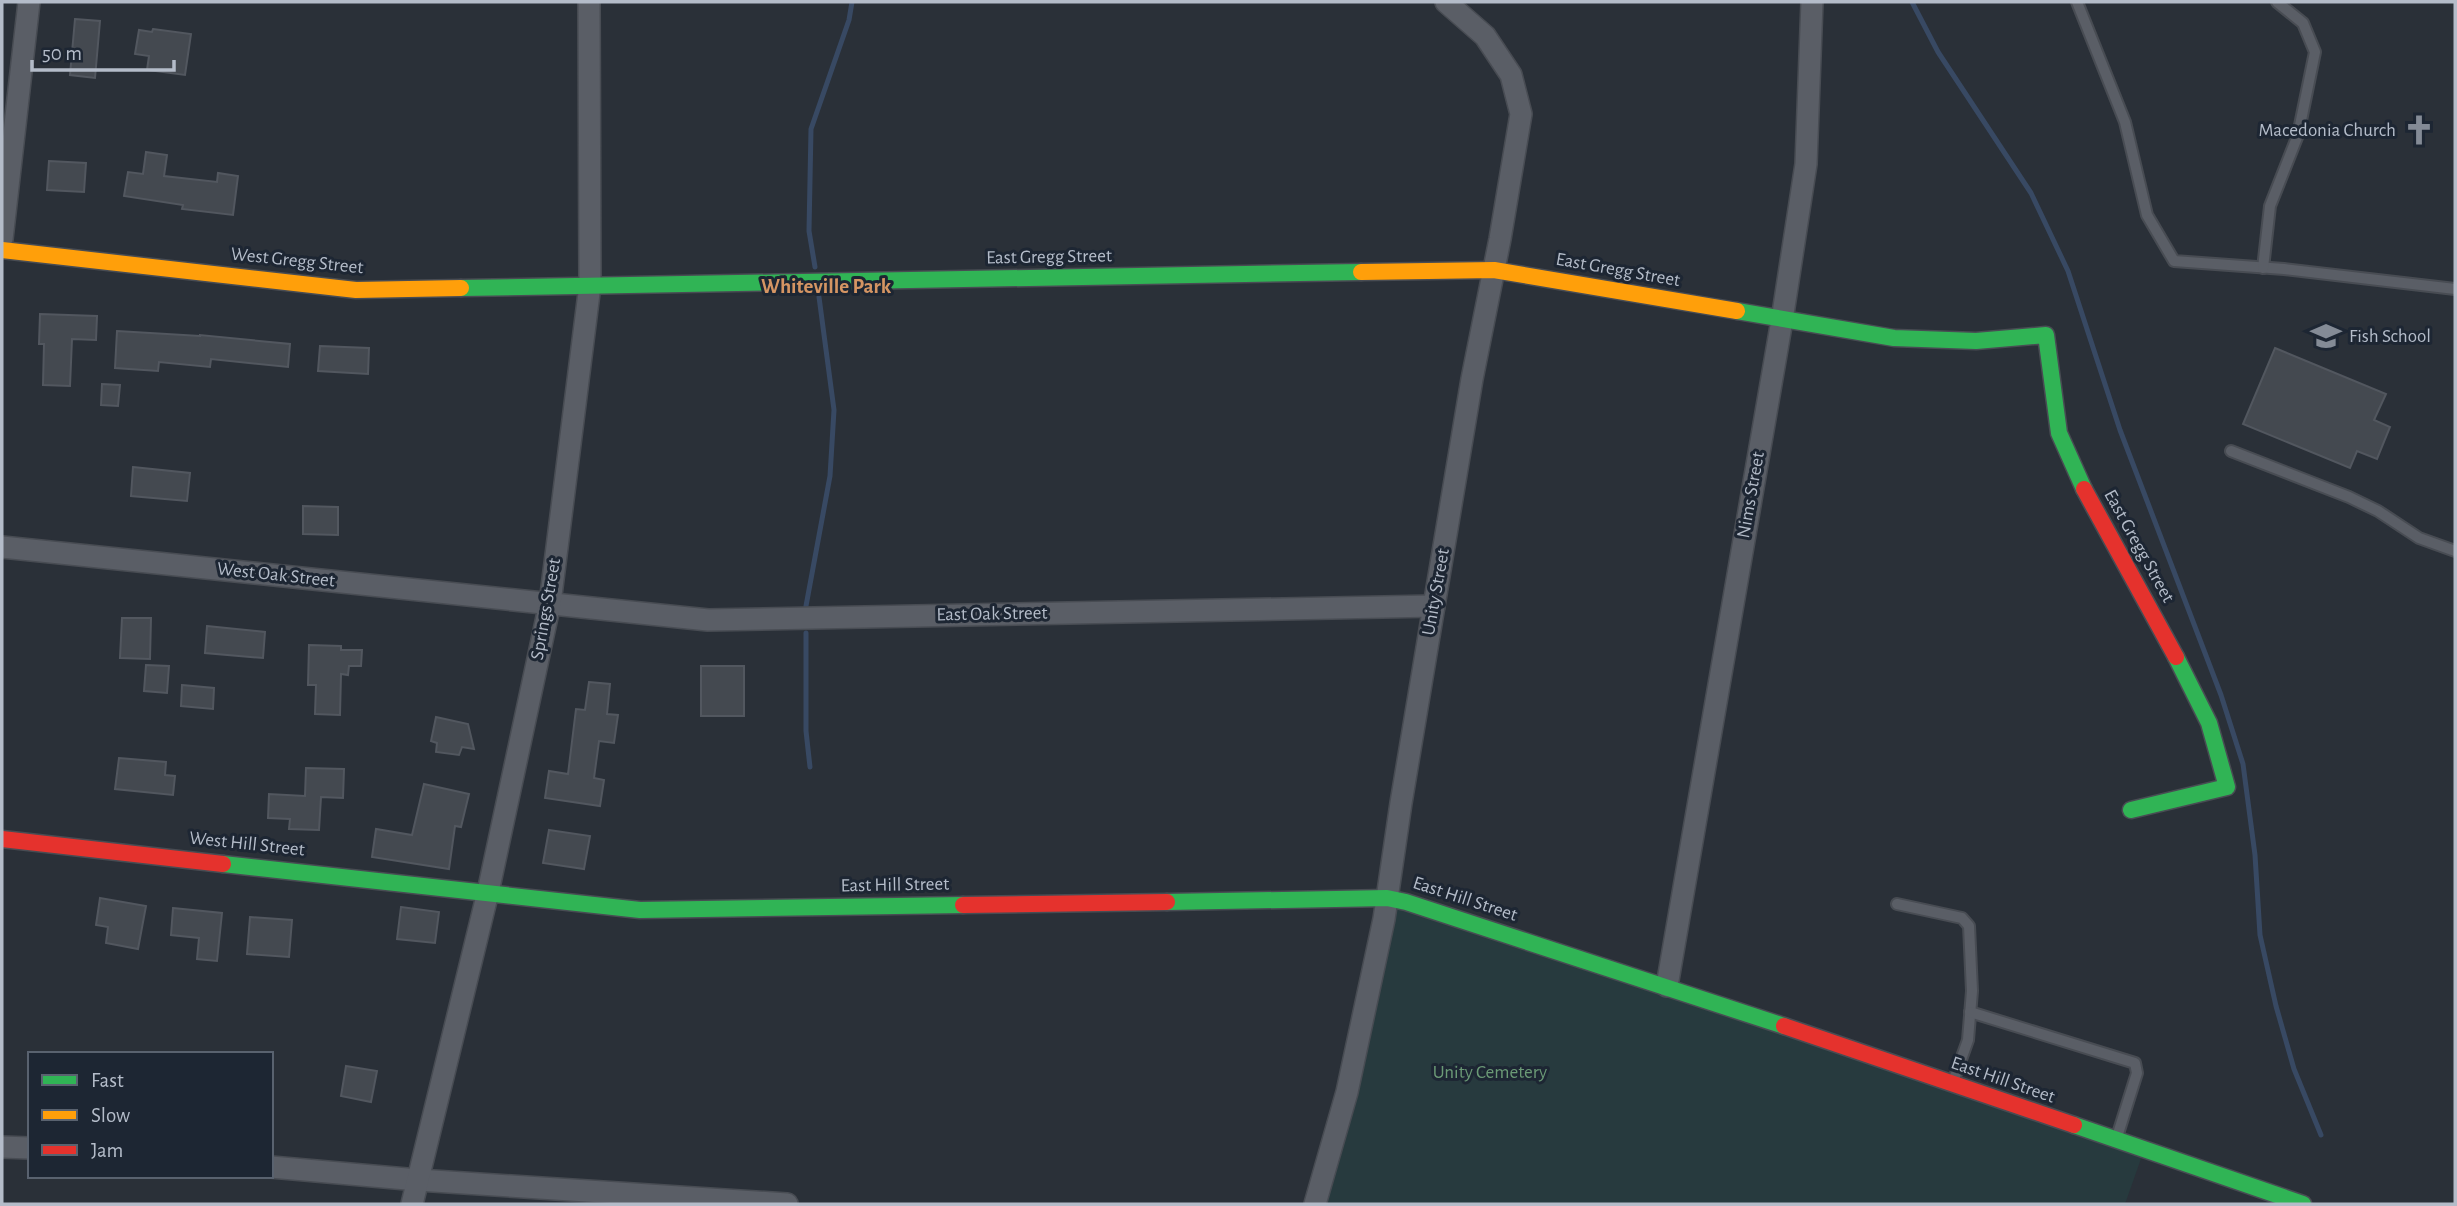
<svg xmlns="http://www.w3.org/2000/svg" width="2457" height="1206" viewBox="0 0 2457 1206" font-family="'Alegreya Sans',sans-serif">
<style>
.green{fill:#273a3e}
.lines{fill:none;stroke-linecap:round;stroke-linejoin:round}
.stream{stroke:#384963;stroke-width:5}
.building{fill:#444950;stroke:#52575f;stroke-width:2}
.lane-casing{stroke:#484c53;stroke-width:14}
.street-casing{stroke:#484c53;stroke-width:24}
.fast-casing{stroke:#484c53;stroke-width:19}
.slow-casing{stroke:#484c53;stroke-width:19}
.jam-casing{stroke:#484c53;stroke-width:19}
.lane{stroke:#5a5e66;stroke-width:10}
.street{stroke:#5a5e66;stroke-width:21}
.fast{stroke:#30b455;stroke-width:16}
.slow{stroke:#ff9f0a;stroke-width:16}
.jam{stroke:#e5322d;stroke-width:16}
.labels{text-anchor:middle;dominant-baseline:central;stroke-width:6;stroke-linejoin:round;paint-order:stroke}
.poi-label{font-size:19px;fill:#b4bcc9;stroke:#1d2633;text-anchor:end}
.street-label{font-size:19px;fill:#b4bcc9;stroke:#1d2633}
.park-label{font-size:19px;fill:#6b9a76;stroke:#1d2633}
.neighbourhood-label{font-size:21px;font-weight:bold;fill:#d59563;stroke:#1d2633}
</style>
<rect width="100%" height="100%" fill="#2a3038"/>
<path class="green" d="M1389 902 2143 1153 2125 1204H1319Z"/>
<g class="lines">
<g class="stream">
<path d="M1912 2 1938 52 2031 193 2068 271 2120 430 2221 695 2243 764 2255 855 2260 935 2276 1006 2294 1069 2321 1135"/>
<path d="M815 267 809 231 811 129 849 20 852 2"/>
<path d="M806 606 830 476 834 410 819 297"/>
<path d="M806 633V731L810 767"/>
</g>
</g>
<g class="building">
<path d="M75 19 100 21 95 78 70 75Z"/>
<path d="M153 29 191 34 185 75 147 70 149 56 135 54 139 30 152 32Z"/>
<path d="M146 152 167 155 164 176 217 182 218 173 238 176 233 215 182 209 183 205 124 196 128 172 143 174Z"/>
<path d="M49 161 86 163 84 192 47 190Z"/>
<path d="M40 314 97 316 96 340 72 339 70 386 43 385 44 344H39Z"/>
<path d="M117 331 200 336V335L290 344 288 367 211 359 210 367 159 362 158 371 115 368Z"/>
<path d="M320 346 369 348 368 374 318 371Z"/>
<path d="M2275 348 2386 394 2374 420 2390 427 2377 459 2357 451 2350 468 2243 424Z"/>
<path d="M102 384 120 385 118 406 101 405Z"/>
<path d="M133 467 190 473 187 501 131 496Z"/>
<path d="M303 506 338 507V535L303 534Z"/>
<path d="M122 618H151L150 659 120 658Z"/>
<path d="M207 626 265 632 263 658 205 653Z"/>
<path d="M309 645 341 646V650H362L361 666H349L348 675 341 674 340 715 315 714 316 685H308Z"/>
<path d="M146 665 169 666 167 693 144 691Z"/>
<rect x="701" y="666" width="43" height="50"/>
<path d="M589 682 610 684 607 714 618 715 614 743 599 741 594 778 604 780 600 806 545 798 549 771 568 774 576 709 585 710Z"/>
<path d="M182 685 214 688 213 709 181 706Z"/>
<path d="M436 717 468 724 474 749 462 747 459 755 436 752 437 743 431 741Z"/>
<path d="M119 758 166 762 165 775 175 776 173 795 115 789Z"/>
<path d="M306 768 344 769 343 798 321 797 319 830 289 829 290 819 268 818 269 794 305 796Z"/>
<path d="M424 784 469 794 461 827 455 826 449 869 372 857 376 829 412 835Z"/>
<path d="M549 830 590 836 584 869 543 863Z"/>
<path d="M100 898 146 906 138 949 106 943 108 927 96 925Z"/>
<path d="M401 907 439 912 435 943 397 939Z"/>
<path d="M173 908 222 913 217 961 197 959 199 938 171 935Z"/>
<path d="M250 917 292 920 289 957 247 954Z"/>
<path d="M346 1066 377 1071 371 1102 341 1096Z"/>
</g>
<g class="lines">
<g class="lane-casing">
<g id="lane">
<path d="M2077 2 2125 122 2147 215 2174 261 2284 269 2455 289"/>
<path d="M2263 268 2270 206 2298 135 2315 52 2303 23 2277 2"/>
<path d="M2231 451 2349 497 2378 511 2419 538 2455 551"/>
<path d="M1897 904 1962 918 1969 926 1972 991 1968 1040 1953 1082"/>
<path d="M1970 1012 2135 1063 2137 1073 2117 1137"/>
</g>
</g>
<g class="street-casing">
<g id="street">
<path d="M2 239 29 2"/>
<path d="M2 547 708 620 1434 606"/>
<path d="M1667 986 1782 320 1806 164 1812 2"/>
<path d="M2 1147 30 1148"/>
<path d="M271 1167 418 1180 787 1204"/>
<path d="M412 1204 488 892 550 603 590 285 589 2"/>
<path d="M1315 1204 1347 1092 1384 919 1401 803 1472 379 1500 239 1521 114 1511 75 1485 36 1446 2"/>
</g>
</g>
<g class="fast-casing">
<g id="fast">
<path d="M461 288 1361 272"/>
<path d="M1737 311 1894 338 1976 341 2046 335 2059 433 2084 489"/>
<path d="M2131 810 2227 787 2209 723 2176 657"/>
<path d="M223 864 640 910 963 905"/>
<path d="M1167 902 1387 898 1406 902 1784 1026"/>
<path d="M2074 1125 2303 1204"/>
</g>
</g>
<g class="slow-casing">
<g id="slow">
<path d="M2 250 356 290 461 288"/>
<path d="M1361 272 1494 270 1737 311"/>
</g>
</g>
<g class="jam-casing">
<g id="jam">
<path d="M2084 489 2176 657"/>
<path d="M2 839 223 864"/>
<path d="M963 905 1167 902"/>
<path d="M1784 1026 2074 1125"/>
</g>
</g>
<use href="#lane" class="lane"/>
<use href="#street" class="street"/>
<use href="#fast" class="fast"/>
<use href="#slow" class="slow"/>
<use href="#jam" class="jam"/>
</g>
<defs>
<g id="church-bare" transform="scale(2.415)"><path d="M-1.2-6h2.4v3.5h3.3v2.4h-3.3V6h-2.4V-.1h-3.3v-2.4h3.3Z" fill="#848b96" stroke="#1d2633" stroke-width="2.5" paint-order="stroke"/></g>
<g id="school-bare" transform="scale(2.415)"><path d="M0-5L7-2L0 1L-7-2ZM-4 1L0 2.5L4 1V4Q0 6-4 4Z" fill="#848b96" stroke="#1d2633" stroke-width="2.5" paint-order="stroke"/></g>
</defs>
<g fill-rule="evenodd">
<use href="#church-bare" x="2419" y="130"/>
<use href="#school-bare" x="2326" y="336"/>
</g>
<g class="labels">
<g class="poi-label">
<text x="2396" y="130">Macedonia Church</text>
<text x="2349" y="336" text-anchor="start">Fish School</text>
</g>
<g class="street-label">
<text transform="translate(1049 257) rotate(-1)">East Gregg Street</text>
<text transform="translate(297 261) rotate(6)">West Gregg Street</text>
<text transform="translate(1618 270) rotate(10)">East Gregg Street</text>
<text transform="translate(1751 495) rotate(-80)">Nims Street</text>
<text transform="translate(2139 546) rotate(61)">East Gregg Street</text>
<text transform="translate(276 575) rotate(6)">West Oak Street</text>
<text transform="translate(1436 592) rotate(-80)">Unity Street</text>
<text transform="translate(546 609) rotate(-80)">Springs Street</text>
<text transform="translate(992 614) rotate(-1)">East Oak Street</text>
<text transform="translate(247 844) rotate(6)">West Hill Street</text>
<text transform="translate(895 885) rotate(-1)">East Hill Street</text>
<text transform="translate(1465 899) rotate(18)">East Hill Street</text>
<text transform="translate(2003 1080) rotate(19)">East Hill Street</text>
</g>
<g class="park-label">
<text x="1490" y="1072">Unity Cemetery</text>
</g>
<g class="neighbourhood-label">
<text x="826" y="286">Whiteville Park</text>
</g>
</g>
<rect width="2457" height="1206" fill="none" stroke="#b4bcc9" stroke-width="7"/>
<rect x="28" y="1052" width="245" height="126" fill="#1d2633" stroke="#59626f" stroke-width="2"/>
<rect x="42" y="1075" width="35" height="10" fill="#30b455" stroke="#59626f" stroke-width="2"/>
<text x="91" y="1087" font-size="21" fill="#b4bcc9">Fast</text>
<rect x="42" y="1110" width="35" height="10" fill="#ff9f0a" stroke="#59626f" stroke-width="2"/>
<text x="91" y="1122" font-size="21" fill="#b4bcc9">Slow</text>
<rect x="42" y="1145" width="35" height="10" fill="#e5322d" stroke="#59626f" stroke-width="2"/>
<text x="91" y="1157" font-size="21" fill="#b4bcc9">Jam</text>
<path d="M32 60v10h142v-10" fill="none" stroke="#b4bcc9" stroke-width="3.5"/>
<text x="42" y="60" font-size="21" fill="#b4bcc9" stroke="#1d2633" stroke-width="5" paint-order="stroke">50 m</text>
</svg>
